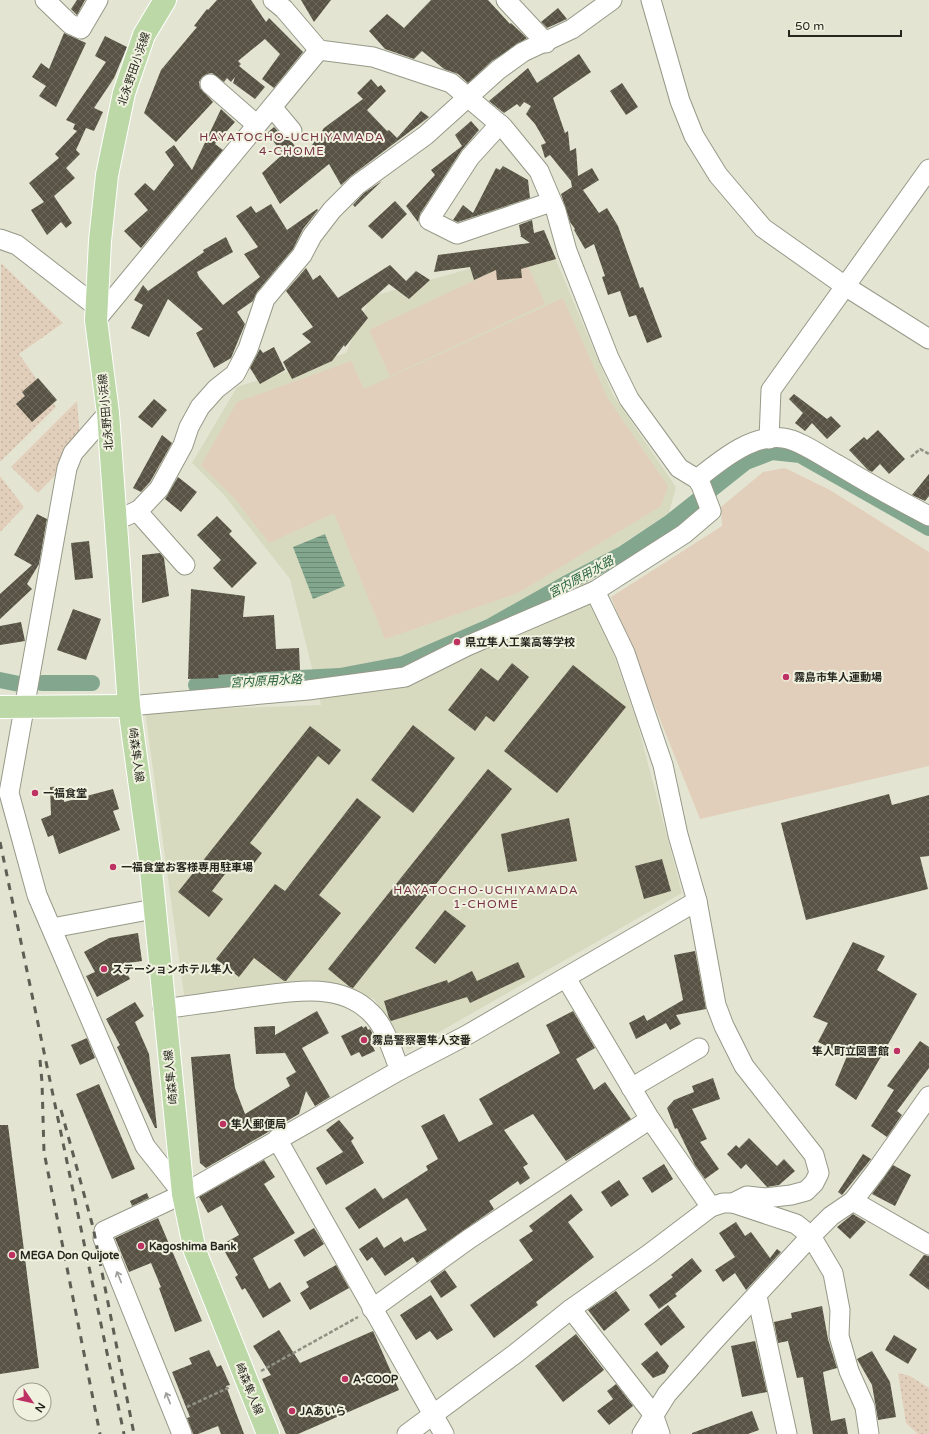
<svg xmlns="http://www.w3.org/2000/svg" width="929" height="1434" viewBox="0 0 929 1434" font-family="'Varela Round','Noto Sans JP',sans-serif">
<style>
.built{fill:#d8dac0}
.grass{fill:url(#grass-dots)}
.park{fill:#e2cfbb}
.water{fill:url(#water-rules)}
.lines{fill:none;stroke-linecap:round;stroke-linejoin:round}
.canal{stroke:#83a78e;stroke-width:16}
.building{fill:url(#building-cross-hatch)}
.minor-casing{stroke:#979988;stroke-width:21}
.major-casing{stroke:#fff;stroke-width:24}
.path{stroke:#909183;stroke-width:2.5;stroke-dasharray:4 2;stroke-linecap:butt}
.minor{stroke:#fff;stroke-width:19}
.major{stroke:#bbd8a6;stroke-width:22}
.rail{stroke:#5e5f54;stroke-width:3;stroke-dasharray:7 7;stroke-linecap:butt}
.oneway{stroke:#9d9d9a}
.poi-dot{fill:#be3163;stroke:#f0f2df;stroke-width:1.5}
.labels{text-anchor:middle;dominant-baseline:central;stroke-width:4;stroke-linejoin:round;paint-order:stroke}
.street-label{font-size:11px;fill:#26261f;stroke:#f0f2df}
.poi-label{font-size:11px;font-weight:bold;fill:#26261f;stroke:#f0f2df;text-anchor:start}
.neighbourhood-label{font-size:12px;letter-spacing:1px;fill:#793347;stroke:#f0f2df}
.water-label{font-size:12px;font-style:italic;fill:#27613e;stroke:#f0f2df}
</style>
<defs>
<pattern id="grass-dots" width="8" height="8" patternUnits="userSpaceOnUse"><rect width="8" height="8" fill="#e2cfbb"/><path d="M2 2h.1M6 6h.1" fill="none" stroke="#c2b2a0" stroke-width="1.8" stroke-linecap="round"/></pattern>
<pattern id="water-rules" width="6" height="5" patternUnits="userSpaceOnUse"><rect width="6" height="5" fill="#83a78e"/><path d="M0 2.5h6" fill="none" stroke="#6b8873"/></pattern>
<pattern id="building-cross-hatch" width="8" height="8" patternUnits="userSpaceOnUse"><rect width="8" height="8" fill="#575243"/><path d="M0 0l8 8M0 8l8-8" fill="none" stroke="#6c685b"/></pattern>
</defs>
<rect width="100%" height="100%" fill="#e3e5d2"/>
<path class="built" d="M550 246 613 395 676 487 669 513 584 569 637 722 682 893 408 1050 374 999 330 982 184 995 145 711 321 705 290 579 224 495 192 463 237 387 346 353 370 297Z"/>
<g class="grass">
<path d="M1 263 63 323 19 354 56 407 0 462Z"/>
<path d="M77 401 81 449 38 493 11 467Z"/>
<path d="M0 476 24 507 0 532Z"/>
<path d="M898 1373 910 1376 929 1388V1434H918L906 1423Z"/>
</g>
<g class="park">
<path d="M524 257 545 304 390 376 369 330Z"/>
<path d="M563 298 608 399 668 486 661 506 518 593 385 639 334 513 269 543 235 499 201 465 237 402 351 361 364 389Z"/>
<path d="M785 468 830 490 929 552V766L700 819 611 597 722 526 721 507 763 472Z"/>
</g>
<path class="water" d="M325 534 345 586 313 599 293 547Z"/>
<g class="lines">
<g class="canal">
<path d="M0 680 19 684"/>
<path d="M42 683H92"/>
<path d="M196 685 260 680 340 676 403 664 491 626 569 582 624 553 669 523 746 462 772 452 800 455 929 528"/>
</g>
</g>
<g class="building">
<path d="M77 0H85L77 15 71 9Z"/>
<path d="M217 0H251L266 22 269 18 303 52 274 88 262 79 280 54 265 39 238 61 241 64 239 66 265 87 255 99 233 83 235 77 231 82 227 78 224 82 212 73 207 74 202 77 199 82 200 88 213 102 176 142 144 113 161 70 197 27 194 26 207 9 208 10Z"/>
<path d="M301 0H331L314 22Z"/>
<path d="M431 0H488L510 24 511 23 527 38 492 61 468 83 458 74 444 69 422 51 414 59 385 49 369 31 387 14 404 28Z"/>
<path d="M558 8 567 19 547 28 541 22Z"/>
<path d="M64 33 86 43 56 107 39 96 46 86 32 77 41 63 49 69Z"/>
<path d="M105 36 127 47 114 78 94 108 103 112 94 131 86 128 76 150 80 154 66 168 75 178 54 196 72 223 66 228 61 222 47 235 31 210 44 202 29 183 59 158 55 154 77 131 73 129 75 124 66 120 106 62 95 56Z"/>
<path d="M579 54 591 72 553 98 565 133 568 131 570 151 576 148 578 176 592 168 599 180 583 190 599 213 607 208 618 226 640 288 643 287 662 337 647 343 636 315 629 317 620 291 608 295 602 277 605 276 594 244 585 249 574 230 575 229 570 222 561 194 572 187 571 181 550 155 545 158 541 145 546 143 535 124 526 114 531 106 524 102 520 107 517 104 504 113 489 101 528 68 537 83Z"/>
<path d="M371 79 378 87 381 85 386 91 367 110 387 131 389 130 397 138 421 111 429 117 351 176 341 185 329 164 280 204 262 173 283 154 267 133 274 127 284 138 292 142 303 158 324 128 363 99 357 93Z"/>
<path d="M622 83 638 107 626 115 610 91Z"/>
<path d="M221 109 235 122 215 144 223 150 141 248 124 231 148 210 134 194 145 183 154 191 174 165 165 152 174 145 192 170Z"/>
<path d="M471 121 479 130 461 151 420 214 418 222 406 206 435 175 431 170 462 146 455 135Z"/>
<path d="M503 166 528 180 530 198 458 222 453 220 463 205 473 213 496 168 500 170Z"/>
<path d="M382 181 363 199 355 207 353 205 364 193Z"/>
<path d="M395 201 407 214 382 239 368 226Z"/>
<path d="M271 204 287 230 317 209 318 210 303 229 293 249 257 292 253 301 237 312 245 324 231 358 214 368 196 333 203 329 168 299 149 337 131 328 143 305 134 300 143 285 148 291 204 252 203 250 226 237 233 252 197 272 199 277 223 305 260 277 244 254 258 247 236 216 251 206 256 213Z"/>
<path d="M532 220 534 233 544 230 556 259 521 269 522 278 497 280 496 270 474 280 470 267 434 272 438 255 530 243 520 236H521L519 225Z"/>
<path d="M390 265 406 281 416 271 430 280 409 299 389 284 361 309 368 318 345 347 344 345 332 361 292 379 283 362 311 342 302 334 313 327 286 291 306 268 313 280 320 275 338 298Z"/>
<path d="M274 347 285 370 260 384 250 368 260 349 263 353Z"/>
<path d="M38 378 57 400 32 422 16 404 25 396 22 392Z"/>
<path d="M794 394 827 419 831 416 841 426 827 439 812 423 805 431 795 423 803 413 789 399Z"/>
<path d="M154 399 167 410 152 428 138 417Z"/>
<path d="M878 430 905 459 889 474 880 464 872 472 868 470 849 450 864 437 867 440Z"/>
<path d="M162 435 172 443 150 482 141 492 133 488Z"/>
<path d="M929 474V496L925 501 912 495Z"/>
<path d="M178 477 197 492 181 512 165 499Z"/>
<path d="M37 514 47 519 39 564 27 584 32 589 0 619V594L32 565 14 555Z"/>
<path d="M217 516 232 531 229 534 257 563 232 588 213 568 221 560 197 535Z"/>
<path d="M89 541 93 578 75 580 71 543Z"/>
<path d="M160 553 164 558 169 596 142 603V555Z"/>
<path d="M191 589 245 596 243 617 274 615 276 649 299 648 300 670 218 675 219 678 188 679Z"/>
<path d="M73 609 101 619 86 660 57 650Z"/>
<path d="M21 622 25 641 0 645V626Z"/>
<path d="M512 663 529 677 494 722 486 716 475 731 448 710 481 668 498 681Z"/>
<path d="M573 665 626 707 557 793 504 751Z"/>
<path d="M413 725 455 758 413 813 371 780Z"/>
<path d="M310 726 341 750 329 765 318 756 250 843 262 853 248 871 235 861 212 891 223 899 209 917 178 892Z"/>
<path d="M488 769 512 789 353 988 350 987 328 969Z"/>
<path d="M63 786 64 802 113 789 119 809 113 811 120 830 59 854 53 835 48 837 41 819 51 815 50 787Z"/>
<path d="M889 794 892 805 929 795V856L920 857 928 889 806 920 781 823Z"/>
<path d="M357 798 381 817 319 895 341 913 286 981H284L254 958 239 977 216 959 275 884 285 891Z"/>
<path d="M569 818 577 861 508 872 501 834Z"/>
<path d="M662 859 671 891 644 899 635 866Z"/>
<path d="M445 910 466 926 435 964 415 948Z"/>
<path d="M138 933 142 961 122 964 130 979 97 997 86 976 95 972 84 952 109 938Z"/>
<path d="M853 942 885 956 877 970 917 994 856 1100 835 1085 847 1056 818 1042 828 1023 813 1017Z"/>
<path d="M695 951 706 1009 676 1015 681 1024 670 1030 666 1023 636 1039 629 1023 644 1015 647 1021 683 1000 674 955Z"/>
<path d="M518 962 525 977 470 1003 467 997 391 1021 389 1018 384 1001 447 980 448 983 472 971 477 981Z"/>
<path d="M135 1002 144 1016 135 1022 149 1054 157 1128H155L117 1047 120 1045 106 1019Z"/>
<path d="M317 1011 329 1033 302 1048 330 1097 315 1106 306 1091 299 1114 206 1168 200 1163 191 1057 230 1054 235 1088 245 1114 290 1086 286 1078 296 1072 285 1053 256 1054 254 1027 275 1026V1035Z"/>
<path d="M573 1011 595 1048 576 1059 594 1090 605 1082 631 1119 566 1161 533 1114 504 1130 528 1164 523 1167 530 1178 520 1185 518 1181 489 1201 494 1209 417 1263 413 1257 385 1276 372 1257 367 1261 359 1249 377 1237 384 1248 401 1237 404 1242 427 1230 407 1198 359 1229 345 1208 375 1188 383 1199 428 1170 426 1166 438 1159 421 1126 444 1114 459 1142 493 1124 479 1099 560 1053 546 1025Z"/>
<path d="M362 1026 363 1028 366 1026 368 1030 370 1029 376 1040 371 1043 375 1051 362 1057 359 1052 351 1056 341 1036Z"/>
<path d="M87 1038 95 1058 80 1065 71 1045Z"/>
<path d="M920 1041 929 1047V1068L897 1111 902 1115 887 1137 871 1126 894 1090 887 1086Z"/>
<path d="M713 1078 720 1099 692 1109 707 1139 700 1142 719 1169 705 1179 695 1165 677 1128 675 1129 667 1108 674 1100 694 1092 692 1086Z"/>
<path d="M99 1084 135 1169 112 1179 76 1094Z"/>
<path d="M339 1120 354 1138 351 1141 364 1163 326 1185 316 1168 343 1152 326 1130Z"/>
<path d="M0 1125H8L39 1368 0 1374Z"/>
<path d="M749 1138 777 1166 784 1159 795 1171 779 1185 767 1187 746 1164 741 1169 727 1154 736 1145 739 1148Z"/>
<path d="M863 1154 871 1159 842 1195 838 1192Z"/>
<path d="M264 1160 275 1177 264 1184 295 1233 253 1258 269 1289 280 1282 291 1301 263 1318 245 1288 242 1290 235 1277 238 1275 221 1245 239 1235 222 1205 208 1213 199 1197Z"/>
<path d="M664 1164 673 1179 652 1193 642 1178Z"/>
<path d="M893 1165 911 1175 895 1206 872 1194Z"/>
<path d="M619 1180 629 1195 611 1207 601 1192Z"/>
<path d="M147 1193 149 1198 132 1206 130 1201Z"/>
<path d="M571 1194 583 1210 568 1222 594 1257 536 1302 538 1305 494 1338 470 1305 533 1260 519 1240 533 1231 529 1226Z"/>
<path d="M853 1214 866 1222 850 1239 837 1227Z"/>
<path d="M158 1218 202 1321 175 1332 159 1288 161 1287 151 1263 129 1272 115 1238Z"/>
<path d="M736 1222 745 1236 751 1232 770 1258 777 1249 781 1252 746 1290 735 1273 723 1282 715 1270 735 1257 719 1233Z"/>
<path d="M314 1228 324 1244 304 1257 294 1240Z"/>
<path d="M924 1255 929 1256V1290L909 1275Z"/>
<path d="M692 1258 702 1271 675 1294 677 1296 659 1309 649 1295 673 1277 671 1275Z"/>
<path d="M336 1265 349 1288 310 1310 300 1293 309 1287 306 1282Z"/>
<path d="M445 1270 457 1287 441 1298 430 1281Z"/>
<path d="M616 1291 630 1310 604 1331 588 1310Z"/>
<path d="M431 1295 453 1330 437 1340 430 1331 416 1340 400 1315Z"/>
<path d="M668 1305 685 1327 661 1346 644 1324Z"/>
<path d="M822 1306 828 1339 837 1368 823 1372 831 1421 845 1418 848 1434H813L803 1377 797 1378 788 1341 778 1343 774 1322 792 1318 791 1313Z"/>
<path d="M279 1330 300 1363 373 1331 399 1390 298 1434H286L262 1379 271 1375 253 1346Z"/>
<path d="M576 1334 604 1370 563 1402 535 1366Z"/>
<path d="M894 1335 917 1349 908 1364 885 1350Z"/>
<path d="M755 1341 767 1392 742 1397 731 1346Z"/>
<path d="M209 1350 217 1367 221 1365 230 1385 226 1386 244 1434H221L218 1426 198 1434H193L187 1418 190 1417 172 1372 192 1364 189 1358Z"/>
<path d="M657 1351 669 1366 665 1373 653 1378 641 1364Z"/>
<path d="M872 1351 890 1382 896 1417 878 1420 872 1385 857 1359Z"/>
<path d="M616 1384 633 1406 609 1425 597 1411 613 1399 607 1391Z"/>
<path d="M752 1411 759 1430 748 1434H692V1433Z"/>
</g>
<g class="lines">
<g class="minor-casing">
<g id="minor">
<path d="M45 0 70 24 81 29 98 0"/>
<path d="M506 0 546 43"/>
<path d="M651 0 680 101 694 136 718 175 763 228 845 286 929 339"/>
<path d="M210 84 257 125"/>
<path d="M272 107 292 131"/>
<path d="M500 124 470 157 429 220 457 234 551 202"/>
<path d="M0 239 17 245 97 307"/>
<path d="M96 320 319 50"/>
<path d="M108 413 73 453 67 468 9 793 37 895 145 1146 183 1194"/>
<path d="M769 439 771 390 929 169"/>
<path d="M697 479C720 461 751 434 783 438 800 440 823 457 838 465 868 483 898 500 929 516"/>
<path d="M137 511 185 565"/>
<path d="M115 521 139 510 159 489 183 445 189 427 200 407 216 389 235 374 248 349 265 299 302 255 312 236 332 210 357 185 426 135 498 70 523 52 572 29 612 0"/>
<path d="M595 591 625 653 663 765 678 835 697 901 716 1005 724 1026 744 1066 814 1155 819 1173 814 1183 806 1191 791 1195 765 1198 747 1196 733 1203"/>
<path d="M129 706 308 690 405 677 467 646 595 591 684 534 711 511 701 485 697 479 679 468 629 399 609 358 567 251 556 211 539 171 503 127 451 83 373 57 319 50 284 9 273 0"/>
<path d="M52 928 154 909"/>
<path d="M566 978 650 1119 711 1207"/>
<path d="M163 1009C190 1005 216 1002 242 998 284 993 338 979 371 1013 386 1027 392 1052 400 1070"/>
<path d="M631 1088 699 1048"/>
<path d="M277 1139 444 1434"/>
<path d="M853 1201 929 1245"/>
<path d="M757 1296 787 1434"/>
<path d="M372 1309 469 1239 650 1119"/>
<path d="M571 1309 653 1414 660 1434"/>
<path d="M182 1434 103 1238 104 1231 183 1194 400 1070 467 1035 697 901"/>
<path d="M407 1434 515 1354 571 1309 649 1254 711 1207 723 1203H733L796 1224 811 1236 833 1273 840 1310 839 1336 849 1371 865 1407 869 1434"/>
<path d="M642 1434 667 1394 713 1342 811 1236 831 1216 853 1201 876 1171 929 1096"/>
</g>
</g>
<g class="major-casing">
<g id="major">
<path d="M165 0 144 35 124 93 107 175 100 241 96 320 108 413 129 706 150 860 183 1194 195 1251 268 1434"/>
<path d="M0 707 129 706"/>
</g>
</g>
<g class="path">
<path d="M911 457 920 449 929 454"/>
<path d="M261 1371 358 1317"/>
<path d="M187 1407 230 1387"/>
</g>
<use href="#minor" class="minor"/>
<use href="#major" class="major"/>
<g class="rail">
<path d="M0 842 124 1434"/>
<path d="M40 1060 42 1082 44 1152 100 1434"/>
<path d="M61 1110 93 1227 134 1434"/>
</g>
</g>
<defs><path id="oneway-shaft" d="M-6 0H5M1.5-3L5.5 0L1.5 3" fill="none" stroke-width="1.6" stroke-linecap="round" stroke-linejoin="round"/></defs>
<g class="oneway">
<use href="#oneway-shaft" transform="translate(119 1277) rotate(-112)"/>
<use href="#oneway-shaft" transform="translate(168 1398) rotate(-112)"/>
</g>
<g class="poi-dot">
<circle cx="457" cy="642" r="4"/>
<circle cx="786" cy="677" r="4"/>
<circle cx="35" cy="793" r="4"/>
<circle cx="113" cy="867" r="4"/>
<circle cx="104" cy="969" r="4"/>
<circle cx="364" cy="1040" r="4"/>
<circle cx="897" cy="1051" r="4"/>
<circle cx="223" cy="1124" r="4"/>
<circle cx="141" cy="1246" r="4"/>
<circle cx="12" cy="1255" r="4"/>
<circle cx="345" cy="1379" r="4"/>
<circle cx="292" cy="1411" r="4"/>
</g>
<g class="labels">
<g class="street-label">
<text transform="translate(134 69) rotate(-71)">北永野田小浜線</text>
<text transform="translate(106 412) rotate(-95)">北永野田小浜線</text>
<text transform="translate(136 755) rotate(82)">崎森隼人線</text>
<text transform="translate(171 1077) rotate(-96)">崎森隼人線</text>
<text transform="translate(249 1389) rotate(68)">崎森隼人線</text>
</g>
<g class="poi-label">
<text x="465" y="642">県立隼人工業高等学校</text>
<text x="794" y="677">霧島市隼人運動場</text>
<text x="43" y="793">一福食堂</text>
<text x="121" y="867">一福食堂お客様専用駐車場</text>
<text x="112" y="969">ステーションホテル隼人</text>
<text x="372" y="1040">霧島警察署隼人交番</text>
<text x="889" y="1051" text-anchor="end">隼人町立図書館</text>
<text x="231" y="1124">隼人郵便局</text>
<text x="149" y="1246">Kagoshima Bank</text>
<text x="20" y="1255">MEGA Don Quijote</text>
<text x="353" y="1379">A-COOP</text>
<text x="300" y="1411">JAあいら</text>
</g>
<g class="neighbourhood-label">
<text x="292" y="137">HAYATOCHO-UCHIYAMADA<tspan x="292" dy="14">4-CHOME</tspan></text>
<text x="486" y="890">HAYATOCHO-UCHIYAMADA<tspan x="486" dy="14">1-CHOME</tspan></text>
</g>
<g class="water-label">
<text transform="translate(581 577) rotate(-29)">宮内原用水路</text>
<text transform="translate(266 681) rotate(-3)">宮内原用水路</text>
</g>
</g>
<g transform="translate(32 1402) rotate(124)"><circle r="19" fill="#f0f2df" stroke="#9fa092"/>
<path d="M0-3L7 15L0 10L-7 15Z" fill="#be3163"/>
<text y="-6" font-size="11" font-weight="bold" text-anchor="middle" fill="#26261f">N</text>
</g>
<path d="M789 30v6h112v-6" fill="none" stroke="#26261f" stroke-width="2"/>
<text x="795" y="30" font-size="12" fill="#26261f" stroke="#f0f2df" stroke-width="3" paint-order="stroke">50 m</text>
</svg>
